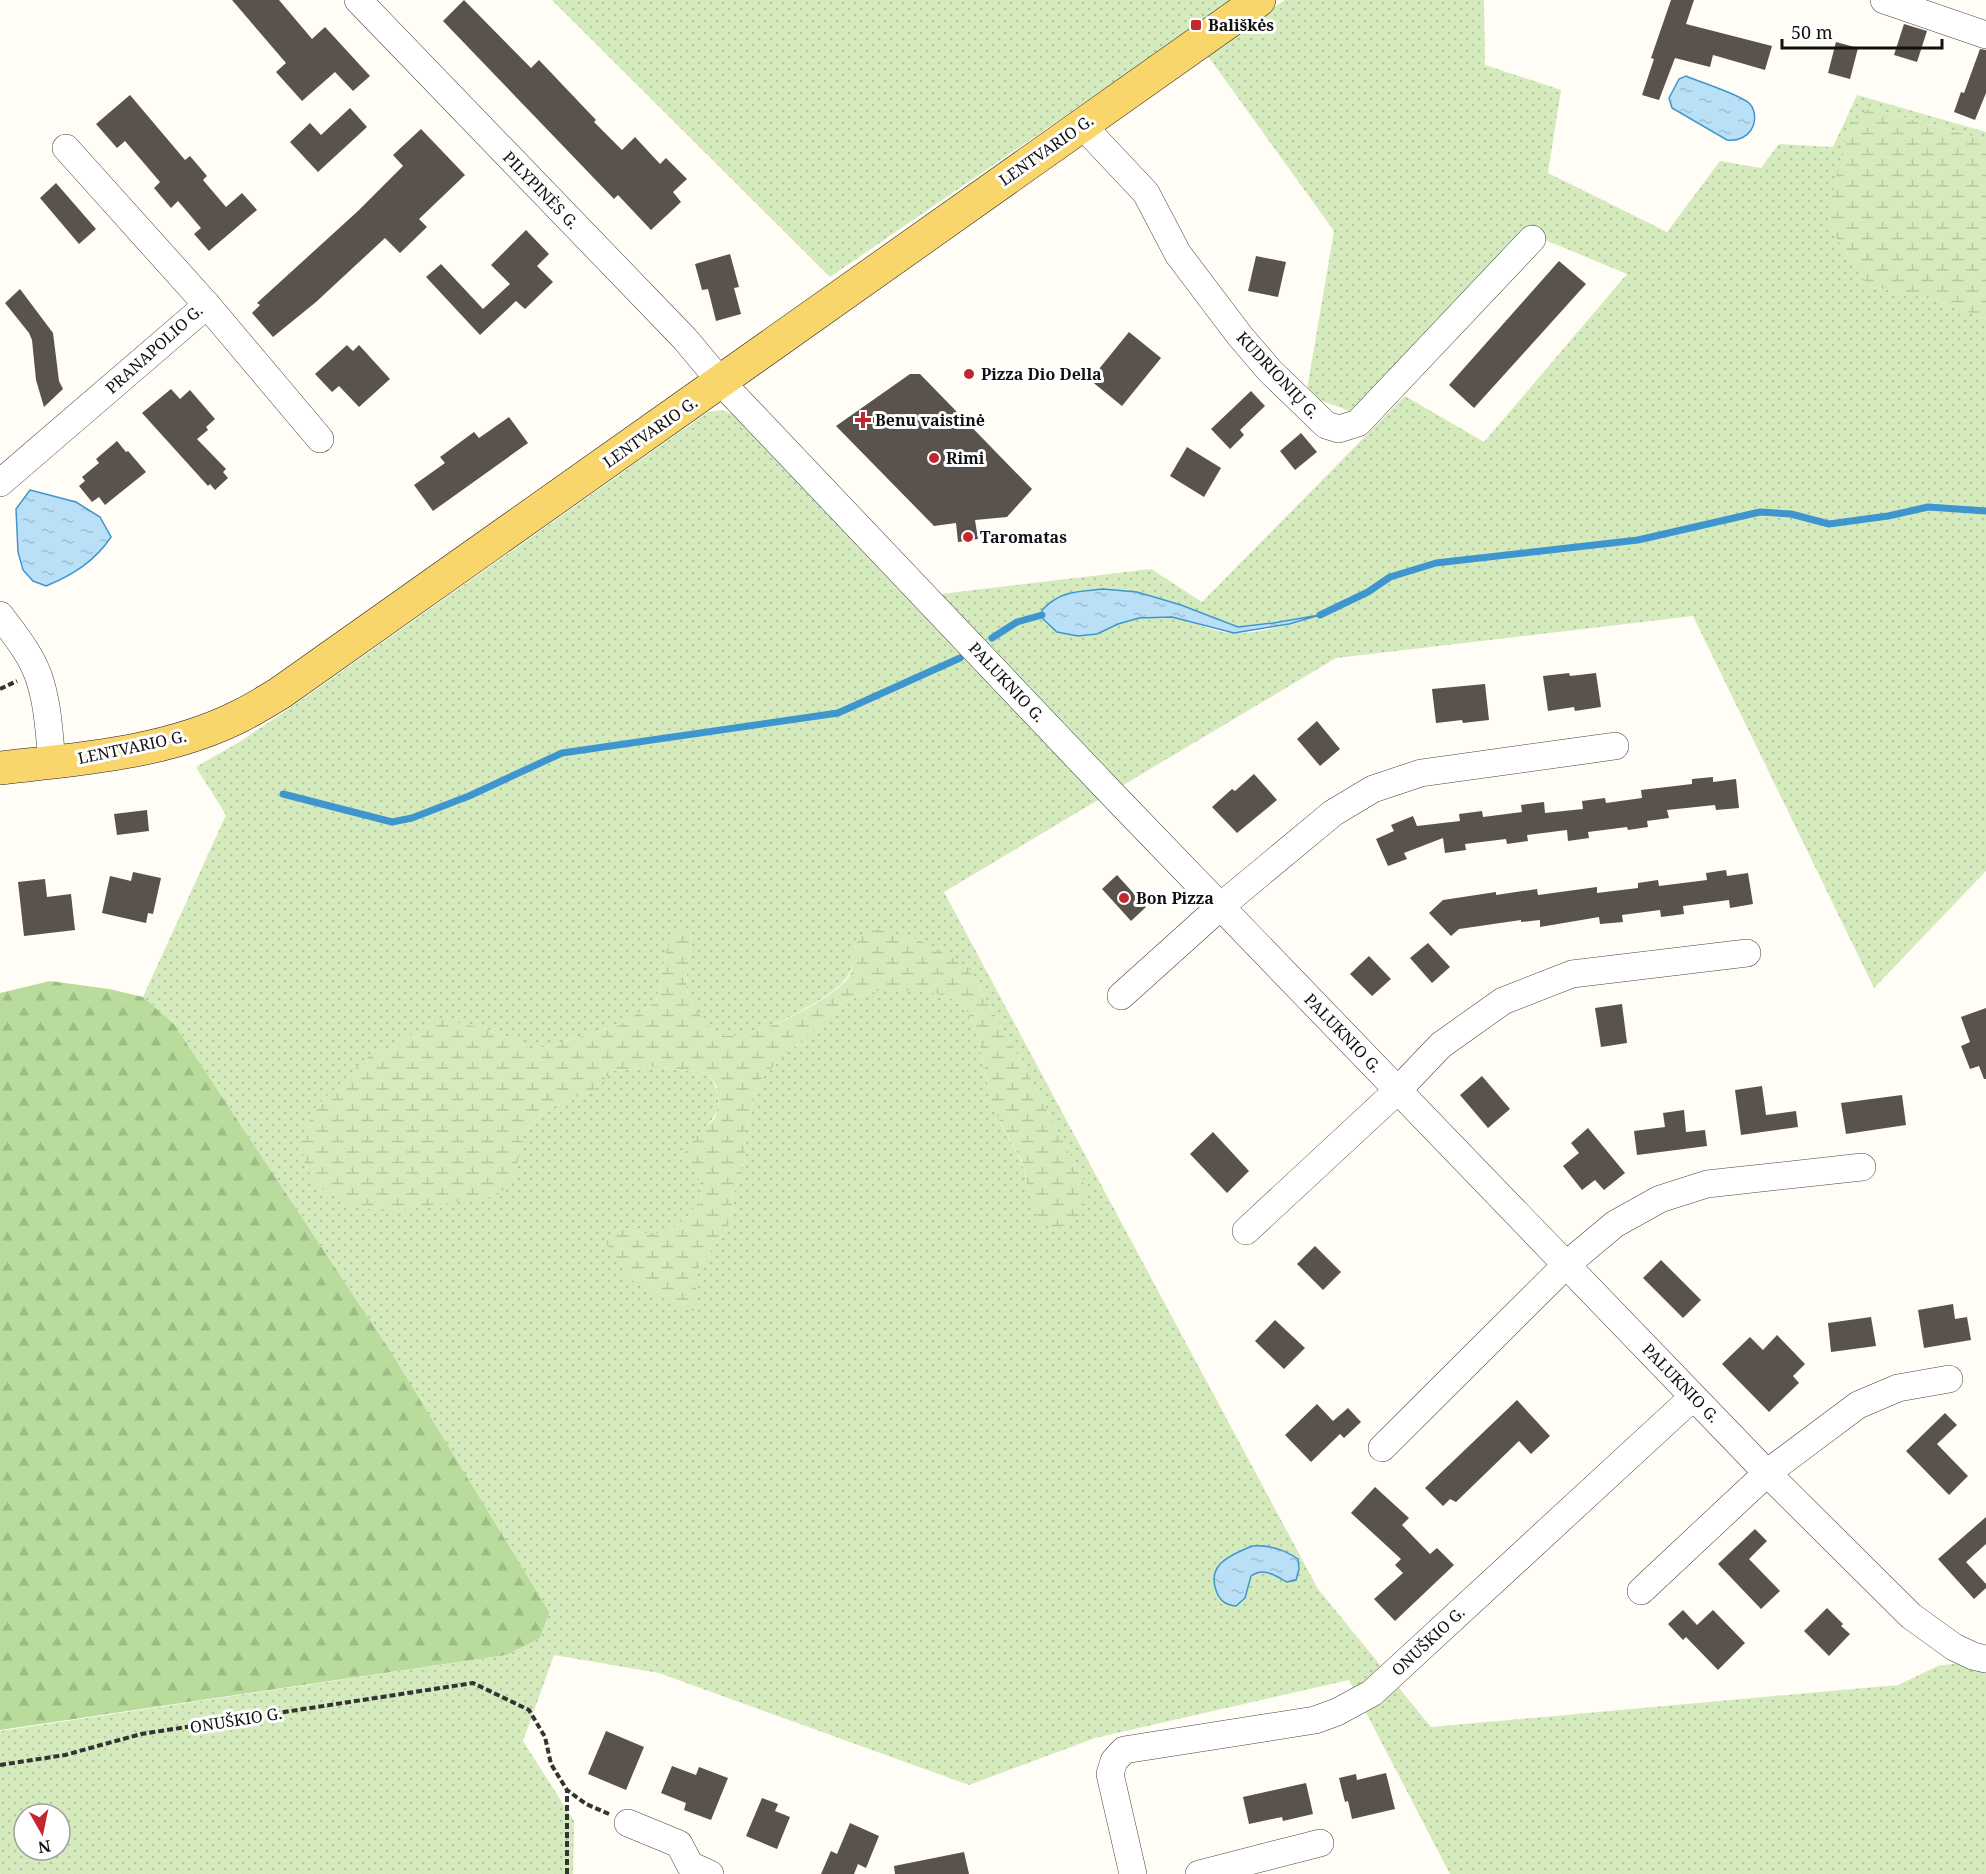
<svg xmlns="http://www.w3.org/2000/svg" width="1986" height="1874" viewBox="0 0 1986 1874" font-family="'Noto Serif',serif">
<style>
.grass{fill:url(#grass-dots);fill-rule:evenodd}
.forest{fill:url(#forest-firs)}
.wetland{fill:url(#wetland-marsh)}
.water{fill:url(#water-ripples);stroke:#3f96cf;stroke-width:1.5}
.lines{fill:none;stroke-linecap:round;stroke-linejoin:round}
.stream{stroke:#3f96cf;stroke-width:7}
.building{fill:#5a524d}
.minor-casing{stroke:#444;stroke-width:28}
.major-casing{stroke:#222;stroke-width:34}
.path{stroke:#333;stroke-width:4;stroke-dasharray:6 3;stroke-linecap:butt}
.minor{stroke:#fff;stroke-width:27}
.major{stroke:#f9d66b;stroke-width:33}
.poi-dot{fill:#c4262e;stroke:#fff;stroke-width:2}
.labels{text-anchor:middle;dominant-baseline:central;stroke-width:6;stroke-linejoin:round;paint-order:stroke}
.poi-label{font-size:16px;font-weight:bold;fill:#111;stroke:#fff;text-anchor:start}
.street-label{font-size:16px;fill:#111;stroke:#fff}
</style>
<defs>
<pattern id="grass-dots" width="8" height="8" patternUnits="userSpaceOnUse" patternTransform="scale(1.5)"><rect width="8" height="8" fill="#d5ebbd"/><path d="M2 2h.1M6 6h.1" fill="none" stroke="#b6c8a1" stroke-width="1.8" stroke-linecap="round"/></pattern>
<pattern id="forest-firs" width="22" height="20" patternUnits="userSpaceOnUse" patternTransform="scale(1.5)"><rect width="22" height="20" fill="#b9dc9c"/><path d="M5 1l3.5 6h-7zM16 11l3.5 6h-7z" fill="#9ebc85"/></pattern>
<pattern id="wetland-marsh" width="20" height="14" patternUnits="userSpaceOnUse" patternTransform="scale(1.5)"><rect width="20" height="14" fill="#d5ebbd"/><path d="M1 5h8M5 5V1M11 12h8M15 12V8" fill="none" stroke="#b6c8a1"/></pattern>
<pattern id="water-ripples" width="26" height="14" patternUnits="userSpaceOnUse" patternTransform="scale(1.5)"><rect width="26" height="14" fill="#b9e0f7"/><path d="M2 4q2-2 4 0t4 0M15 11q2-2 4 0t4 0" fill="none" stroke="#9ebfd3"/></pattern>
</defs>
<rect width="100%" height="100%" fill="#fffdf5"/>
<g class="grass">
<path d="M552 0H1234L830 277Z"/>
<path d="M1285 0H1484L1485 65 1561 90 1548 173 1667 232 1720 161 1761 168 1779 144 1833 147 1857 95 1986 132V140L1870 108 1828 225 1868 286C1911 294 1947 301 1986 320V871L1874 988 1693 616 1336 658 944 892 1318 1589 1431 1727 1898 1685 1938 1666 1986 1659V1874H1450L1349 1680 1095 1738 969 1785 659 1673 554 1655 523 1741 574 1821 573 1874H0V1731L506 1655 389 1349 174 1024 143 997 226 815 196 767 241 741 300 701 708 412 721 410 733 414 941 594 1151 569 1202 602 1405 396 1484 442 1627 274 1531 234 1352 412 1306 395 1334 231 1205 52ZM1137 592 1181 605 1238 627 1315 616C1294 624 1255 634 1233 633 1212 632 1193 621 1174 617 1156 614 1135 619 1118 624ZM691 931C693 951 684 970 687 990 688 998 707 1028 714 1033 717 1034 724 1035 727 1036 753 1040 834 998 848 976 854 967 854 956 855 945L967 966 1024 1066 1083 1179 1030 1197 1023 1165 993 1109 977 1032 967 1011 956 1000 928 991H877L844 1001 763 1076 755 1095 746 1131 745 1160 741 1175 734 1193 729 1225 698 1269 617 1227 645 1233H668L689 1215 702 1198 698 1173 697 1136C720 1113 726 1104 709 1073L652 1067 613 1071 593 1091 545 1110 524 1134 490 1030 534 1050 617 1026 656 1002 666 952ZM1252 1546 1286 1582C1281 1579 1275 1575 1270 1573 1251 1566 1237 1592 1226 1604 1198 1573 1224 1559 1252 1546ZM24 1814H60V1850H24Z"/>
</g>
<path class="forest" d="M50 981 109 989 143 997 174 1024 389 1349 549 1612 540 1638 506 1655 0 1730V993Z"/>
<g class="wetland">
<path d="M1870 108 1986 140V320C1947 301 1911 294 1868 286L1828 225V214L1848 126Z"/>
<path d="M683 926 691 931C693 951 684 970 687 990 688 996 694 1004 697 1010 701 1016 708 1028 714 1032 739 1050 832 1000 848 978 855 968 852 958 855 947 856 943 859 938 861 935L876 929 917 939 967 966 1024 1066 1083 1179 1086 1197 1084 1213 1073 1222 1058 1228 1041 1224 1030 1197 1023 1164 993 1109 977 1032 967 1011 956 1000 928 991H877L844 1001 763 1076 755 1095 746 1131 745 1160 741 1175 734 1193 729 1225 698 1269 694 1312 680 1307 628 1278 605 1241 617 1227 645 1233H668L689 1215 702 1198 698 1173 683 1155 697 1136 715 1118 719 1102 717 1087 709 1073 652 1067 613 1071 593 1091 545 1110 524 1134 513 1183 496 1196 387 1212 350 1206 323 1190 305 1167 301 1139 316 1106 369 1056 442 1019 490 1030 534 1050 617 1026 656 1002 666 952 675 929Z"/>
</g>
<g class="water">
<path d="M1686 76C1699 82 1742 95 1750 104 1756 111 1756 122 1751 130 1745 139 1737 141 1727 140L1672 108 1669 98 1679 79Z"/>
<path d="M30 490 76 502 100 517 111 537C95 561 73 575 46 586L33 581 23 570 18 552 16 509Z"/>
<path d="M1103 589 1137 592 1181 605 1238 627 1273 623 1320 615 1289 624 1234 633 1172 617 1139 618 1118 624 1097 634 1078 636 1057 632 1043 619 1042 610C1061 590 1077 592 1103 589Z"/>
<path d="M1252 1546C1270 1545 1283 1549 1298 1559L1299 1569 1296 1580 1287 1582C1274 1575 1264 1567 1251 1576L1245 1598 1236 1606C1227 1605 1221 1602 1217 1593 1205 1564 1231 1555 1252 1546Z"/>
</g>
<g class="lines">
<g class="stream">
<path d="M1320 615 1368 592 1390 577 1436 563 1638 540 1760 512 1791 514 1829 524 1888 516 1928 507 1986 511"/>
<path d="M992 638 1017 622 1042 615"/>
<path d="M283 794 392 822 412 818 469 796 562 753 838 713 960 658"/>
</g>
</g>
<g class="building">
<path d="M232 0H279L312 39 325 27 370 76 353 91 335 72 302 101 276 72 286 63Z"/>
<path d="M464 0 531 68 539 60 596 120 594 122 622 150 635 137 660 164 666 158 687 179 673 192 681 202 651 230 618 195 614 199 443 21Z"/>
<path d="M1671 0H1694L1686 24 1772 46 1765 70 1713 55 1710 67 1675 58 1659 100 1642 95 1654 59 1651 58Z"/>
<path d="M1904 24 1927 31 1917 62 1894 55Z"/>
<path d="M1836 42 1858 48 1850 79 1828 73Z"/>
<path d="M1980 49 1986 50V93L1975 120 1954 112 1961 92 1964 93Z"/>
<path d="M130 95 185 160 190 156 207 176 203 180 226 207 242 193 257 210 209 251 194 234 201 228 178 201 171 208 154 188 160 182 125 141 117 148 96 124Z"/>
<path d="M350 108 367 127 318 172 290 142 310 123 321 135Z"/>
<path d="M421 129 465 175 419 219 427 227 400 253 385 238 316 302 273 337 252 313 260 305 257 303 358 211 403 166 393 155Z"/>
<path d="M56 183 96 229 79 244 40 198Z"/>
<path d="M526 230 549 254 537 266 553 282 525 309 516 301 480 335 426 277 441 264 483 309 510 284 491 265Z"/>
<path d="M730 254 739 287 734 288 741 314 716 321 708 289 702 290 695 264Z"/>
<path d="M1256 256 1286 262 1278 297 1248 291Z"/>
<path d="M1559 261 1586 284 1474 408 1449 385Z"/>
<path d="M20 289 53 333 59 381 63 389 44 407 36 380 32 340 29 333 5 303Z"/>
<path d="M1129 332 1161 358 1122 406 1090 380Z"/>
<path d="M347 345 353 351 359 345 390 379 359 407 339 386 332 392 315 374Z"/>
<path d="M910 374H920L1032 489 1007 517 975 520 978 539 958 542 956 523 934 526 836 426Z"/>
<path d="M171 389 180 399 190 390 215 419 206 427 208 430 197 439 226 469 223 472 228 478 215 490 210 484 208 486 142 413Z"/>
<path d="M1251 391 1265 406 1240 430 1244 435 1230 449 1211 429Z"/>
<path d="M509 417 528 443 433 511 414 485 445 463 440 457 474 432 479 438Z"/>
<path d="M1301 433 1317 452 1295 470 1280 451Z"/>
<path d="M117 441 126 452 128 451 146 472 105 505 99 497 92 502 79 486 85 481 82 477 99 463 96 459Z"/>
<path d="M1187 447 1221 468 1204 497 1170 476Z"/>
<path d="M1569 673 1570 676 1596 673 1601 707 1575 711 1574 707 1548 711 1543 676Z"/>
<path d="M1485 684 1489 720 1463 723 1462 720 1436 723 1432 689Z"/>
<path d="M1317 721 1340 749 1320 766 1297 739Z"/>
<path d="M1254 774 1277 800 1237 833 1212 807 1232 789 1235 791Z"/>
<path d="M1713 777V782L1736 779 1739 808 1716 810 1715 805 1667 810 1669 818 1647 821 1648 827 1628 830 1627 827 1588 832 1589 838 1568 841 1567 830 1527 835 1528 841 1507 844 1506 839 1465 844 1466 850 1445 853 1443 838 1404 853 1407 859 1388 866 1376 839 1394 831 1391 825 1413 816 1417 826 1460 821 1459 814 1482 811 1483 817 1522 812 1521 805 1544 802 1545 813 1583 809 1582 801 1605 798 1606 803 1642 798 1641 790 1692 784V779Z"/>
<path d="M147 810 149 831 117 835 114 814Z"/>
<path d="M1726 870 1727 876 1748 873 1753 904 1730 908 1729 900 1683 906 1684 914 1661 917 1660 910 1622 915 1623 922 1600 924 1599 917 1540 927V920L1521 922V920L1459 929 1451 936 1429 913 1443 900 1496 892V895L1537 889 1538 895 1597 887V893L1638 888V883L1658 880 1659 886 1707 880 1706 873Z"/>
<path d="M133 872 161 878 153 914 148 913 146 923 102 913 110 876 131 881Z"/>
<path d="M1117 875 1146 907 1131 921 1102 889Z"/>
<path d="M45 879 47 897 71 894 75 930 24 936 18 882Z"/>
<path d="M1428 943 1450 967 1432 983 1410 958Z"/>
<path d="M1369 956 1391 979 1372 996 1350 974Z"/>
<path d="M1622 1004 1627 1043 1601 1047 1595 1008Z"/>
<path d="M1986 1008V1079H1984L1979 1066 1970 1069 1961 1046 1970 1042 1961 1017Z"/>
<path d="M1482 1076 1510 1109 1488 1128 1460 1095Z"/>
<path d="M1762 1086 1766 1115 1796 1111 1798 1127 1741 1135 1735 1090Z"/>
<path d="M1902 1095 1906 1125 1846 1134 1841 1103Z"/>
<path d="M1684 1110 1686 1132 1705 1130 1707 1146 1637 1155 1634 1131 1665 1127 1663 1113Z"/>
<path d="M1588 1128 1625 1173 1604 1190 1595 1180 1582 1190 1563 1166 1579 1153 1571 1143Z"/>
<path d="M1213 1132 1249 1171 1227 1193 1190 1154Z"/>
<path d="M1315 1246 1341 1272 1323 1290 1297 1264Z"/>
<path d="M1661 1260 1701 1300 1683 1318 1643 1278Z"/>
<path d="M1953 1304 1955 1319 1967 1317 1971 1340 1924 1348 1918 1310Z"/>
<path d="M1871 1317 1876 1346 1831 1352 1828 1323Z"/>
<path d="M1275 1320 1305 1348 1284 1369 1255 1341Z"/>
<path d="M1777 1335 1805 1364 1793 1376 1799 1383 1769 1412 1722 1364 1750 1337 1763 1350Z"/>
<path d="M1517 1400 1550 1436 1531 1454 1519 1441 1456 1502 1450 1499 1443 1506 1425 1488Z"/>
<path d="M1317 1404 1333 1421 1348 1408 1361 1422 1344 1438 1340 1434 1311 1462 1285 1435Z"/>
<path d="M1945 1413 1957 1425 1937 1444 1968 1476 1949 1495 1906 1451Z"/>
<path d="M1375 1487 1409 1518 1402 1525 1430 1554 1437 1548 1454 1565 1395 1621 1374 1599 1403 1573 1395 1565 1401 1559 1351 1513Z"/>
<path d="M1986 1517V1544L1966 1562 1986 1584V1588L1974 1599 1938 1559Z"/>
<path d="M1755 1529 1767 1541 1749 1559 1780 1591 1761 1609 1718 1564Z"/>
<path d="M1827 1608 1843 1624 1841 1626 1850 1634 1829 1656 1804 1631Z"/>
<path d="M1683 1610 1697 1625 1713 1610 1745 1643 1718 1670 1686 1637 1683 1640 1668 1624Z"/>
<path d="M606 1731 644 1747 626 1790 588 1774Z"/>
<path d="M672 1766 696 1775 699 1767 728 1778 711 1820 684 1810 686 1803 661 1793Z"/>
<path d="M1386 1773 1395 1809 1352 1819 1348 1801 1345 1802 1339 1778 1356 1774 1357 1780Z"/>
<path d="M1306 1783 1313 1814 1283 1821 1282 1817 1249 1824 1243 1797Z"/>
<path d="M762 1798 778 1804 775 1811 790 1817 777 1849 746 1836Z"/>
<path d="M850 1823 879 1836 866 1868 858 1864 854 1874H821L831 1851 837 1854Z"/>
<path d="M964 1852 969 1874H895L894 1866Z"/>
</g>
<g class="lines">
<g class="minor-casing">
<g id="minor">
<path d="M358 0 685 339 721 382 1114 796 1767 1473 1911 1616 1954 1647 1973 1656 1986 1659"/>
<path d="M1884 0 1986 35"/>
<path d="M1082 125 1146 193 1178 254 1240 336 1270 371 1326 425 1339 429 1358 423 1532 239"/>
<path d="M66 148 207 305 320 439"/>
<path d="M0 483 207 305"/>
<path d="M0 615C14 634 30 653 38 675 48 702 49 733 52 762"/>
<path d="M1121 996 1221 906 1333 813 1373 789 1421 773 1615 746"/>
<path d="M1246 1231 1398 1090 1441 1045 1503 1001 1572 974 1747 953"/>
<path d="M1382 1448 1567 1264 1615 1224 1660 1199 1707 1184 1862 1167"/>
<path d="M1641 1591 1767 1473 1858 1405 1898 1388 1949 1379"/>
<path d="M628 1823 679 1844 690 1865 710 1874"/>
<path d="M1133 1874 1110 1774 1114 1761 1124 1750 1315 1720 1337 1712 1372 1693 1693 1397"/>
<path d="M1199 1874 1320 1843"/>
</g>
</g>
<g class="major-casing">
<path id="major" d="M0 768C80 759 167 753 240 716 254 709 267 701 280 693L1259 0"/>
</g>
<g class="path">
<path d="M0 689 17 681"/>
<path d="M0 1765 65 1755 141 1734 473 1683 529 1710 545 1737 551 1764 567 1790 586 1804 609 1814"/>
<path d="M567 1874V1791"/>
</g>
<use href="#minor" class="minor"/>
<use href="#major" class="major"/>
</g>
<g class="poi-dot">
<rect x="1190" y="19" width="12" height="12" rx="3"/>
<circle cx="969" cy="374" r="6"/>
<path d="M860 411h6v6h6v6h-6v6h-6v-6h-6v-6h6z"/>
<circle cx="934" cy="458" r="6"/>
<circle cx="968" cy="537" r="6"/>
<circle cx="1124" cy="898" r="6"/>
</g>
<g class="labels">
<g class="poi-label">
<text x="1208" y="25">Bališkės</text>
<text x="981" y="374">Pizza Dio Della</text>
<text x="875" y="420">Benu vaistinė</text>
<text x="946" y="458">Rimi</text>
<text x="980" y="537">Taromatas</text>
<text x="1136" y="898">Bon Pizza</text>
</g>
<g class="street-label">
<text transform="translate(1046 150) rotate(-35)">LENTVARIO G.</text>
<text transform="translate(541 190) rotate(46)">PILYPINĖS G.</text>
<text transform="translate(154 349) rotate(-42)">PRANAPOLIO G.</text>
<text transform="translate(1278 375) rotate(47)">KUDRIONIŲ G.</text>
<text transform="translate(650 432) rotate(-35)">LENTVARIO G.</text>
<text transform="translate(1007 682) rotate(47)">PALUKNIO G.</text>
<text transform="translate(132 747) rotate(-12)">LENTVARIO G.</text>
<text transform="translate(1343 1033) rotate(46)">PALUKNIO G.</text>
<text transform="translate(1681 1383) rotate(46)">PALUKNIO G.</text>
<text transform="translate(1428 1641) rotate(-43)">ONUŠKIO G.</text>
<text transform="translate(236 1720) rotate(-9)">ONUŠKIO G.</text>
</g>
</g>
<g transform="translate(42 1832) rotate(171)"><circle r="28" fill="#ffffff" stroke="#a0a0a0" stroke-width="1.5"/>
<path d="M0-4.5L10 22L0 15L-10 22Z" fill="#c4262e"/>
<text y="-9" font-size="16" font-weight="bold" text-anchor="middle" fill="#111111">N</text>
</g>
<path d="M1782 39v9h160v-9" fill="none" stroke="#111111" stroke-width="3"/>
<text x="1791" y="39" font-size="18" fill="#111111" stroke="#ffffff" stroke-width="4.5" paint-order="stroke">50 m</text>
</svg>
